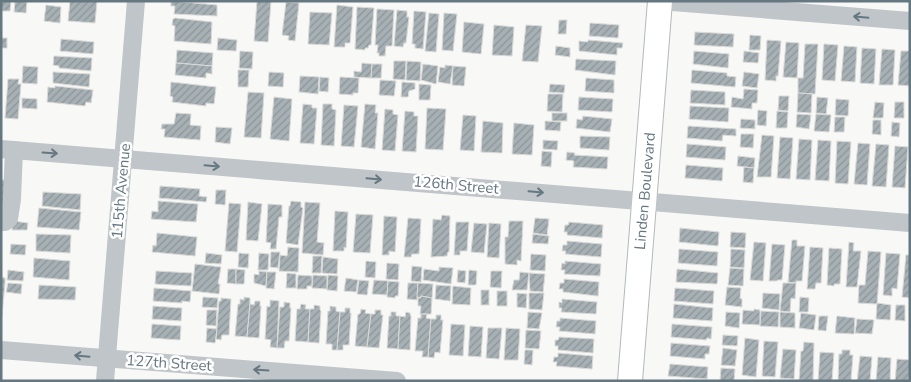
<svg xmlns="http://www.w3.org/2000/svg" width="911" height="382" viewBox="0 0 911 382" font-family="'Nunito Sans',sans-serif">
<style>
.building{fill:url(#building-hatch);stroke:#dadad8}
.lines{fill:none;stroke-linecap:round;stroke-linejoin:round}
.secondary-casing{stroke:#b2b9bc;stroke-width:26}
.street{stroke:#bfc5c8;stroke-width:18}
.secondary{stroke:#fff;stroke-width:24}
.oneway{stroke:#657780}
.labels{text-anchor:middle;dominant-baseline:central;stroke-width:5;stroke-linejoin:round;paint-order:stroke}
.street-label{font-size:15px;fill:#657780;stroke:#fff}
</style>
<defs>
<pattern id="building-hatch" width="6" height="6" patternUnits="userSpaceOnUse" patternTransform="scale(1.25)"><rect width="6" height="6" fill="#a7b1b5"/><path d="M-1 1l2-2M0 6l6-6M5 7l2-2" fill="none" stroke="#8c9598"/></pattern>
</defs>
<rect width="100%" height="100%" fill="#f8f8f6"/>
<g class="building">
<path d="M1 1H11L10 11H1Z"/>
<path d="M15 1H27L26 13 14 12Z"/>
<path d="M70 1H97L95 23 68 21Z"/>
<path d="M171 1 217 5V16L174 14 175 6H171Z"/>
<path d="M257 1H271L268 42 254 41Z"/>
<path d="M286 2 299 3 295 41 288 40 289 36 282 35Z"/>
<path d="M46 5 61 7 60 23 44 21Z"/>
<path d="M337 5 353 7 350 43H345V47H334Z"/>
<path d="M357 7 374 8 371 45H369L368 48H365V50L355 49Z"/>
<path d="M377 9 394 10 392 46H386L385 56H379V53H377L378 45H375Z"/>
<path d="M397 10 407 11V17H409L406 43H404L403 47 394 46Z"/>
<path d="M414 11 426 12 423 49 415 48V44H412Z"/>
<path d="M310 12 332 13 329 45 308 44Z"/>
<path d="M429 13 439 14 436 52 425 51Z"/>
<path d="M444 13 457 14 453 51 442 50Z"/>
<path d="M175 18 212 22 211 44 174 41 175 26 172 25 173 19Z"/>
<path d="M559 20H567L566 34H558Z"/>
<path d="M464 22 484 24 481 54 462 52Z"/>
<path d="M590 23 619 25 618 38 589 36Z"/>
<path d="M494 25 514 27 512 56 492 55Z"/>
<path d="M526 25 542 26 538 62 522 61Z"/>
<path d="M695 32 734 34 733 47 694 45Z"/>
<path d="M750 35 761 36 760 50H749Z"/>
<rect x="1" y="38" width="6" height="10"/>
<path d="M218 38 237 40 236 51 217 50Z"/>
<path d="M61 39 94 42 93 54 60 51Z"/>
<path d="M588 40 623 43 622 48H617V55L579 51V41L588 42Z"/>
<path d="M767 40 781 41 778 76H776V81L765 80Z"/>
<path d="M786 42 799 43 797 78 783 77Z"/>
<path d="M805 44H818L815 94 798 93V78H803Z"/>
<path d="M824 44 838 45 835 81 822 80Z"/>
<path d="M556 46 570 48V57L555 55Z"/>
<path d="M844 46 857 47 855 82 841 81Z"/>
<path d="M862 48 876 49 874 84 860 83Z"/>
<path d="M882 49 895 50 893 85H879Z"/>
<path d="M177 50 213 53 212 66 176 63Z"/>
<path d="M240 51 253 52 252 69 239 68Z"/>
<path d="M694 51 729 54 728 68 693 64Z"/>
<path d="M744 51 759 53 758 63 743 62Z"/>
<path d="M901 51H910V86L898 85Z"/>
<path d="M54 56 92 58 91 71 59 68V66L53 65Z"/>
<path d="M576 59 616 61 615 75 575 70Z"/>
<path d="M394 61H406L405 80 393 79Z"/>
<path d="M407 61 421 62 420 81 406 80Z"/>
<path d="M176 63 212 66V74L206 73V78L175 75Z"/>
<path d="M362 63 372 64 371 78 354 77V71L361 72Z"/>
<path d="M372 64H382L381 78H371Z"/>
<path d="M423 64 438 66 436 84 421 80Z"/>
<path d="M445 65 453 66 450 84 438 82 440 67 445 68Z"/>
<path d="M23 66 38 67 37 84 22 83Z"/>
<path d="M453 66 466 67 464 86 452 85Z"/>
<path d="M238 70H249L248 87H238Z"/>
<path d="M692 70 727 73V76L736 77 735 87 691 83Z"/>
<path d="M53 72 90 74 89 87 53 83Z"/>
<path d="M269 72 284 73 283 87 268 86Z"/>
<path d="M744 72 759 74 757 88 742 86Z"/>
<path d="M300 76 319 77 318 94 299 92Z"/>
<path d="M320 77 329 78 328 92 319 91Z"/>
<path d="M340 77 359 78 358 93H353V95L339 94Z"/>
<path d="M586 78 614 80V93L585 91Z"/>
<path d="M8 79H19L18 84H21L18 119 5 118Z"/>
<path d="M380 80 396 81 394 96 379 95Z"/>
<path d="M171 82 216 87 214 104 206 103V106L172 102 173 97 170 96Z"/>
<path d="M402 82 415 83V89L409 91 408 97H401Z"/>
<path d="M419 84 431 85 430 100H419Z"/>
<path d="M550 84 565 85 564 93 549 92Z"/>
<path d="M55 86 93 90 91 103 86 102 85 106 47 102 48 87 55 88Z"/>
<path d="M744 89 758 90 757 103H752V109L731 107 732 97 743 99Z"/>
<path d="M691 90 725 92V105L690 103Z"/>
<path d="M248 92 264 93 261 138 244 137Z"/>
<path d="M798 93 812 94 811 113 797 112Z"/>
<path d="M548 94H563L562 112 547 111Z"/>
<path d="M779 96H789L788 111 778 110Z"/>
<path d="M274 97 292 99 289 141 270 139Z"/>
<path d="M579 97 613 99 612 112 578 110Z"/>
<path d="M817 97 828 98 826 114 816 113Z"/>
<path d="M22 98 37 99V109L22 108Z"/>
<path d="M836 99 849 100 848 116 835 115Z"/>
<path d="M875 102 884 103 883 118H873Z"/>
<path d="M895 102H904V118H894Z"/>
<path d="M303 104 312 105V108H317L314 144 300 143Z"/>
<path d="M323 104H332V109L336 110 334 146 321 145Z"/>
<path d="M365 104 376 105 375 113H378L375 149 361 147Z"/>
<path d="M344 105 358 106 354 147 341 146Z"/>
<path d="M690 106 729 108 728 122 689 119Z"/>
<path d="M427 108 446 109 443 150 425 149Z"/>
<path d="M385 109 393 110V114L398 115 395 151 382 150Z"/>
<path d="M758 110 767 111 766 126 757 125Z"/>
<path d="M405 111 414 112V116H418L416 152 402 151Z"/>
<path d="M777 111 788 112 787 128H776Z"/>
<path d="M176 113 191 114 190 125 201 126 200 140 164 137 165 129H161L162 124H174Z"/>
<rect x="552" y="113" width="15" height="8"/>
<path d="M797 114 811 115 809 129 796 127Z"/>
<path d="M816 114 831 115 829 132 814 131Z"/>
<path d="M463 115 476 116 474 151 460 150Z"/>
<path d="M583 116 612 119 610 132 576 128 577 119 582 120Z"/>
<path d="M835 117H845L844 132H834Z"/>
<path d="M741 119 755 120V129L740 128Z"/>
<path d="M873 120H881V135L872 134Z"/>
<path d="M483 121 503 123 502 153 481 152Z"/>
<path d="M545 121 561 122 560 131 545 130Z"/>
<path d="M892 122 900 123 899 137 891 136Z"/>
<path d="M514 123 534 125 532 155 512 154Z"/>
<path d="M688 126 736 129V136L723 135 722 141 687 138Z"/>
<path d="M216 127 232 128 230 144 215 142Z"/>
<path d="M741 134H754L753 148 740 147Z"/>
<path d="M762 135 774 136 771 177H757Z"/>
<path d="M580 136 610 137 609 150 580 148Z"/>
<path d="M780 137 793 138 790 179 777 178Z"/>
<path d="M799 139 812 140 810 180 796 179Z"/>
<path d="M543 140 558 141 557 150 543 149Z"/>
<path d="M818 140 831 141 829 181 815 180Z"/>
<path d="M837 141 851 142 848 184 835 183Z"/>
<path d="M858 143 870 144 867 185 854 184Z"/>
<path d="M687 144 726 147 725 160 686 157Z"/>
<path d="M876 144 889 145 886 187 872 186Z"/>
<path d="M895 146 908 147 905 188 892 187Z"/>
<path d="M542 151 552 152 551 167 541 166Z"/>
<path d="M567 152 575 153 574 155 608 157 607 169 573 167 574 161 566 160Z"/>
<path d="M738 156 755 158 754 168 737 166Z"/>
<path d="M686 165 723 168 722 181 685 178Z"/>
<path d="M744 167 754 168 753 183 743 182Z"/>
<path d="M1 180H5L3 210H1Z"/>
<path d="M160 186 200 189 199 196 207 197 206 202 159 198Z"/>
<path d="M216 190H226L225 205 215 204Z"/>
<path d="M43 192 81 194 80 210 42 206Z"/>
<path d="M158 201 198 204 196 222 151 219 152 211 158 212Z"/>
<path d="M291 201 301 202V207L303 208 298 245 286 243 289 206H290Z"/>
<path d="M248 202 262 204 258 241 246 240Z"/>
<path d="M305 202 320 203 317 242 324 243 323 255 302 253Z"/>
<path d="M229 203 241 204 237 252 225 251Z"/>
<path d="M268 204 282 205V217H279L276 249H270L271 243 266 242Z"/>
<path d="M39 208 81 212 79 230 37 227Z"/>
<path d="M335 211 348 212 346 248 344 247V251H333Z"/>
<path d="M356 214 373 215 370 253 353 252Z"/>
<path d="M442 215 450 216 449 252H448L447 256 431 257 433 219 441 220Z"/>
<path d="M384 216 397 217 395 252 389 251V255H382Z"/>
<path d="M408 218 421 219 419 254H412L411 257H404Z"/>
<path d="M535 218 549 219 547 235 533 233Z"/>
<path d="M13 221 28 223 27 230H12Z"/>
<path d="M509 221H523L521 261 517 260V265L505 264V237H508Z"/>
<path d="M456 222H469L467 251H460V255H454Z"/>
<path d="M569 222 603 225 602 238 567 235V232H564L565 225H568Z"/>
<path d="M474 223 487 224 484 253 471 252Z"/>
<path d="M489 223 501 224 499 258 487 257Z"/>
<path d="M680 228 719 232 718 246 679 242Z"/>
<path d="M731 232 746 233 745 248 730 247Z"/>
<path d="M157 233 197 237 195 256 152 252 153 245 156 246Z"/>
<path d="M36 234 71 235 70 253 36 251Z"/>
<path d="M533 234 549 236 548 244 532 243Z"/>
<path d="M792 240H797V246H805L802 281H796V283L788 282Z"/>
<path d="M567 241 602 244 601 257 565 254 566 251H562L563 245H567Z"/>
<path d="M754 242 766 243 763 281 750 280Z"/>
<path d="M849 242 854 243 853 251H861L857 287H846Z"/>
<path d="M11 244 26 245 25 255 10 254Z"/>
<path d="M772 244 785 245 782 280H777V281H769Z"/>
<path d="M288 247 299 248 298 272 279 271 280 255 287 256Z"/>
<path d="M810 247 823 248 821 283H816L815 289H807Z"/>
<path d="M829 248 842 249 840 284H834V286L827 285Z"/>
<path d="M679 249 718 252 717 266 678 263Z"/>
<path d="M731 249 745 250 744 268 730 267Z"/>
<path d="M868 251 881 252 877 304 858 303 859 285H865Z"/>
<path d="M271 252H280L278 268 270 267Z"/>
<path d="M206 253 222 255 221 264 205 263Z"/>
<path d="M239 253 249 254 248 268 238 267Z"/>
<path d="M259 253 269 254 268 270H258Z"/>
<path d="M886 253 900 254 897 289 892 288V296L883 295Z"/>
<path d="M531 254 546 255 545 271 530 270Z"/>
<path d="M906 255H910V298L902 297Z"/>
<path d="M313 256H322L321 273H312Z"/>
<path d="M323 257 338 259 337 274 322 273Z"/>
<path d="M34 258 70 261 69 280 33 277Z"/>
<path d="M366 261 376 262 375 278 365 277Z"/>
<path d="M565 261 601 264 600 276 564 274 565 270H561L562 263 565 264Z"/>
<path d="M387 263 399 264 398 280 386 279Z"/>
<path d="M195 264 221 267 218 284H220L219 294 192 291Z"/>
<path d="M412 266 422 267 421 282 411 281Z"/>
<path d="M439 267 453 268 451 284 423 280 424 269 439 271Z"/>
<path d="M730 268 744 269 743 286 728 285Z"/>
<path d="M228 269H236V284L227 283Z"/>
<path d="M236 269 245 270 244 284H236Z"/>
<path d="M677 269 718 273 717 284 676 282Z"/>
<path d="M8 270 24 272 23 281 7 280Z"/>
<path d="M458 270 466 271 465 283 457 282Z"/>
<path d="M469 270 477 271 476 285H468Z"/>
<path d="M156 271 192 273 191 286 155 284Z"/>
<path d="M259 271 267 272 266 286 254 283V274L259 275Z"/>
<path d="M491 271H502L501 288 490 287Z"/>
<path d="M267 272H276L274 289 266 288Z"/>
<path d="M520 272 529 273 527 290H512L514 280H519Z"/>
<path d="M287 273 296 274V288H286Z"/>
<path d="M529 273 545 274 543 292 530 291Z"/>
<path d="M298 275 312 276V286H307V289H297Z"/>
<path d="M313 275 327 276V289L312 288Z"/>
<path d="M328 275 338 276 337 291 327 290Z"/>
<path d="M1 277 5 278V283L2 316Z"/>
<path d="M346 278 358 280 356 292 344 291Z"/>
<path d="M564 279 599 282 598 296 563 292V289H559L560 283H564Z"/>
<path d="M359 280 369 281 367 295 357 294Z"/>
<path d="M374 280 388 281 387 295 372 294Z"/>
<path d="M388 281 399 282 398 296H395V298L387 297Z"/>
<path d="M8 283 22 284 21 294 6 292Z"/>
<path d="M408 283H418L417 300 407 299Z"/>
<path d="M418 283 433 284 432 298 421 296V298L417 297Z"/>
<path d="M783 283H796L795 299 791 298 790 312 780 311Z"/>
<path d="M39 285 76 287 75 300 38 299Z"/>
<path d="M436 285 451 286 450 301 435 299Z"/>
<path d="M453 286 471 288 470 305 452 304Z"/>
<path d="M727 287 741 288 740 298 742 299V307L725 305Z"/>
<path d="M154 288 191 291 190 302 182 301V303L153 301Z"/>
<path d="M675 288 714 291 713 304 674 301Z"/>
<rect x="481" y="290" width="8" height="15"/>
<rect x="497" y="291" width="10" height="15"/>
<path d="M517 293 527 294 526 308 517 307Z"/>
<path d="M529 293H544L542 310 529 309Z"/>
<path d="M763 293 780 294 779 310 762 308Z"/>
<path d="M421 296 432 298 431 314H420L421 306H418V298H421Z"/>
<path d="M203 297 218 298 217 308 202 307Z"/>
<path d="M244 297 250 298V304L247 337 235 336 238 304H240V299L244 300Z"/>
<path d="M800 297 809 298 808 312H799Z"/>
<path d="M221 298 231 299 229 335H222L221 340 216 339 219 301H221Z"/>
<path d="M562 299 597 302 596 314 561 312 562 308H559V302L562 303Z"/>
<path d="M270 300 279 301 277 348 270 347 271 340 265 339 267 306 270 307Z"/>
<path d="M255 301H260V306H261L259 338 247 337 250 304 254 305Z"/>
<path d="M284 302 290 303V308H291L289 341H285L284 348H277L280 307H284Z"/>
<path d="M877 303 891 305 890 320 876 319Z"/>
<path d="M301 304 306 305 305 309H310L308 342 295 341 297 309H300Z"/>
<path d="M674 304 713 308 712 321 673 318Z"/>
<path d="M314 305 320 306V310L321 311 319 343 308 342 310 309H314Z"/>
<path d="M896 305H905V321L895 320Z"/>
<path d="M153 306 182 308 181 321 152 319Z"/>
<path d="M330 306 336 307V311L340 312 337 350H332V344H326L328 311H330Z"/>
<path d="M345 308H350V313H351L349 345H343V350H337L340 312H345Z"/>
<path d="M361 309 366 310 365 313 371 314 367 347 355 346 358 314H360Z"/>
<path d="M754 309 760 310V325L742 324 743 310 754 311Z"/>
<path d="M207 310H217L216 326 206 325Z"/>
<path d="M375 310H381V315H383L379 348 367 347 371 314H375Z"/>
<path d="M761 311 779 312 778 327 760 326Z"/>
<path d="M391 312H396V316H400L398 349 387 348 389 316H391Z"/>
<path d="M406 312 410 313 411 317 410 350 398 349 400 316 405 317Z"/>
<path d="M528 312 542 313 539 329 527 328Z"/>
<path d="M726 312 740 313 739 328 725 326Z"/>
<path d="M780 312 795 313V328L780 327Z"/>
<path d="M801 313 816 315 814 330 799 328Z"/>
<path d="M421 314H427L426 318 431 319 428 357H422L423 351H415L418 318H421Z"/>
<path d="M436 315H441V320H443L440 353 435 352 434 358 428 357 431 319H436Z"/>
<path d="M819 316H828L826 331 818 330Z"/>
<path d="M837 316 855 318 854 334 835 333Z"/>
<path d="M560 318 596 321 595 334 559 331 560 327H556L557 321H560Z"/>
<path d="M857 319 874 320 872 334 855 333Z"/>
<path d="M152 324 181 326 180 340 151 338Z"/>
<path d="M451 324 465 325 463 356 449 355Z"/>
<path d="M672 324 712 327 711 339 707 338 706 340 671 337Z"/>
<path d="M470 326 483 327 481 357 468 356Z"/>
<path d="M207 328 217 329 215 343 206 342Z"/>
<path d="M488 328H502L499 359 486 358Z"/>
<path d="M506 328 520 329 518 360H504Z"/>
<path d="M526 330 541 331 539 349 525 348Z"/>
<path d="M723 335 738 336 737 346 722 345Z"/>
<path d="M559 337 594 339 593 353 558 350V346H555V340H558Z"/>
<path d="M745 338 759 340 756 377 742 375Z"/>
<path d="M764 341 778 342 775 377 762 376Z"/>
<path d="M804 342 814 343 813 381 799 380 801 351H803Z"/>
<path d="M671 343 710 346 709 354H705V359L670 356Z"/>
<path d="M723 348 737 350 735 366 721 365Z"/>
<path d="M783 349 796 350 794 379 780 378Z"/>
<path d="M525 350H533L532 365 524 364Z"/>
<path d="M842 350H850V355H853L851 381H838L839 354H842Z"/>
<path d="M820 352 834 353 832 381H818Z"/>
<path d="M558 353 593 356 592 369 556 366 557 362H553L554 357H558Z"/>
<path d="M860 356 872 357 870 381H857Z"/>
<path d="M878 357 891 358 890 381H876Z"/>
<path d="M897 359 910 360 909 381H895Z"/>
<path d="M670 364 708 367 707 379 668 376Z"/>
<path d="M721 368 735 369 734 381H720Z"/>
</g>
<g class="lines">
<g class="secondary-casing">
<path id="secondary" d="M630 381 660 1"/>
</g>
<g class="street">
<path d="M660 1 910 21"/>
<path d="M1 149 910 223"/>
<path d="M1 222H5L9 219 12 199 14 150"/>
<path d="M1 350 397 381"/>
<path d="M105 381 136 1"/>
</g>
<use href="#secondary" class="secondary"/>
</g>
<defs><path id="oneway-shaft" d="M-6 0H5M1.5-3L5.5 0L1.5 3" fill="none" stroke-width="1.6" stroke-linecap="round" stroke-linejoin="round" transform="scale(1.25)"/></defs>
<g class="oneway">
<use href="#oneway-shaft" transform="translate(861 17) rotate(-175)"/>
<use href="#oneway-shaft" transform="translate(50 153) rotate(4)"/>
<use href="#oneway-shaft" transform="translate(212 166) rotate(5)"/>
<use href="#oneway-shaft" transform="translate(374 179) rotate(5)"/>
<use href="#oneway-shaft" transform="translate(536 192) rotate(5)"/>
<use href="#oneway-shaft" transform="translate(82 356) rotate(-175)"/>
<use href="#oneway-shaft" transform="translate(261 370) rotate(-176)"/>
</g>
<g class="labels">
<g class="street-label">
<text transform="translate(456 185) rotate(5)">126th Street</text>
<text transform="translate(121 191) rotate(-85)">115th Avenue</text>
<text transform="translate(645 191) rotate(-85)">Linden Boulevard</text>
<text transform="translate(169 363) rotate(4)">127th Street</text>
</g>
</g>
<rect width="911" height="382" fill="none" stroke="#657780" stroke-width="5"/>
</svg>
